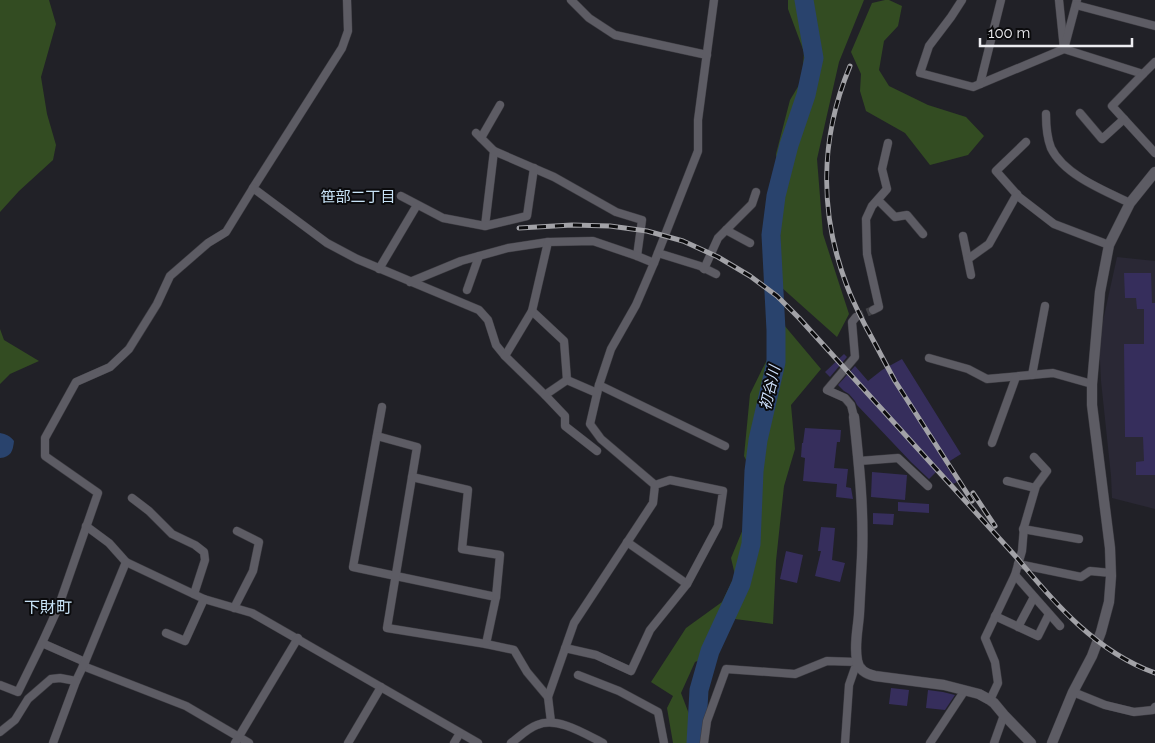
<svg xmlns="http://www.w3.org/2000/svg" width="1155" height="743" viewBox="0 0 1155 743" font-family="Raleway,'Noto Sans JP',sans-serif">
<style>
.built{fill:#2a2835}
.green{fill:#334c22}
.water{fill:#29436d}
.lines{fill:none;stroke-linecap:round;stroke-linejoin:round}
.river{stroke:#29436d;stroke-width:19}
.building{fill:#362e5c}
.minor-tunnel{stroke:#404045;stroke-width:8;stroke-dasharray:8 4;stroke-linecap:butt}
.minor-casing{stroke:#3d3c42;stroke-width:9}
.tertiary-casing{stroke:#3d3c42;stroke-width:11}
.minor{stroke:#5d5c64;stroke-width:8}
.tertiary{stroke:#5d5c64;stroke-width:10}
.rail-casing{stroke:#a2a2a7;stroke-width:5}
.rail{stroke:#0b0b0d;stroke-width:3;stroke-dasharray:9;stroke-linecap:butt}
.labels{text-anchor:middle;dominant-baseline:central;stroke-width:4;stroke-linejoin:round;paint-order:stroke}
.neighbourhood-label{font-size:15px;fill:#c8e3f7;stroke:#0b0b0d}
.water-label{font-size:15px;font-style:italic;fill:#cddffb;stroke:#0b0b0d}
.quarter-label{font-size:16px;fill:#c8e3f7;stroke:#0b0b0d}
</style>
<rect width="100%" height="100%" fill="#212127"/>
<path class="built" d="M1117 257 1155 261V509L1112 498 1111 476 1101 381 1099 339Z"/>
<g class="green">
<path d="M0 0H49L56 24 41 77 47 114 56 145 53 160 19 191 0 212Z"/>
<path d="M788 0H864L839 62 817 159 823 234 849 314 837 337 781 287 780 228 776 154 790 100 802 80 804 52 788 9Z"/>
<path d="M885 0H889L902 6 898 26 884 41 879 70 889 86 928 105 966 117 984 136 968 155 930 165 905 133 866 111 860 91 861 74 851 52 872 3Z"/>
<path d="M784 325 821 369 791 405 795 449 784 486 776 561 773 624 735 619 715 654 695 662 681 693 689 714V743H673L667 708 673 696 651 682 686 628 722 602 735 575 731 558 760 488 744 456 750 394Z"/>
<path d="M0 329 4 340 39 361 10 374 0 384Z"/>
</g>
<path class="water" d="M0 433C6 434 10 436 14 441 13 451 11 457 0 458Z"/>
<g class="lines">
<path class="river" d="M696 743 699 690 710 651 741 584 751 544 754 471 758 440 776 362V330L771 235 776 196 789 145 806 95 814 58 804 0"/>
</g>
<g class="building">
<path d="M1124 273H1151L1152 303H1155V475H1136V462L1144 461 1143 437H1125L1124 344H1144V309H1137L1136 298H1125Z"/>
<path d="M844 354 847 357 830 377 825 372Z"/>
<path d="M902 359 961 454 945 464 957 482 953 484 939 469 929 479 911 462 857 405 855 401 849 394 844 391 838 385 855 366 868 381 882 370Z"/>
<path d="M805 428 841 430 840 442H837L834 468 848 469 846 487 851 488 853 499 836 497 837 484 803 481 805 458 801 457 802 443H803Z"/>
<path d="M872 472 907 475 905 500 871 497Z"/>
<path d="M898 502 929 504V513L898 511Z"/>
<path d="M873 513 894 514 893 525 873 524Z"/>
<path d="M821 527 835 528 832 560 845 563 840 582 815 576 821 551H818Z"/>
<path d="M786 551 803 555 797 583 780 579Z"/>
<path d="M891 688 909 690 907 706 889 704Z"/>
<path d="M928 690 943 692 955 695 945 710 926 708Z"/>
</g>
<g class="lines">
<path class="minor-tunnel" d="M856 317 873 310"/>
<g class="minor-casing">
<g id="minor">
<path d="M347 0 348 31 342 48 253 188 327 243 357 259 479 310 488 320 496 345 505 356"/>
<path d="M571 0 589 18 615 35 707 55"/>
<path d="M962 0 951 17 929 46 920 73 973 87 1064 49 1059 0"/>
<path d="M1077 0 1064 49 1143 74 1155 62"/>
<path d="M1076 5 1155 26"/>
<path d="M1143 74 1112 106 1155 153"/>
<path d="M980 84 1001 0"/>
<path d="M1080 113 1102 139 1124 119"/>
<path d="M1046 114C1046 125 1047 138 1051 148 1064 175 1105 191 1130 203"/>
<path d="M476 133 494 151 485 226"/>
<path d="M481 138 500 105"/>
<path d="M1026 142 996 171 1019 197 1054 224 1109 245"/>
<path d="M494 151 554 177 616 212 642 220 637 256 654 263"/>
<path d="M401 196 443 218 485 226 527 216 534 168"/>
<path d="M878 200 895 217 907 215 923 234"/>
<path d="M726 230 750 243"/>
<path d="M963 236 971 275"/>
<path d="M658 253 700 266 716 274"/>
<path d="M968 259 989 244 1017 194"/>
<path d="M379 269 417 205"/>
<path d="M704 269 718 238 752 204 756 192"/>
<path d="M410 282 461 261 508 248 548 242"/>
<path d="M467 290 479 256"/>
<path d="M873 310 879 307 867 254 866 219 872 206 887 189 882 169 888 143"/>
<path d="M532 311 564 341 567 380"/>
<path d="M929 358 968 369 987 379 1053 373 1092 384"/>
<path d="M1032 375 1045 306"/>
<path d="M599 385 725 446"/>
<path d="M597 393 567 380 545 395 505 356 532 311 548 242 593 241 637 256"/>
<path d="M545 395 565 416V426L597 451"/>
<path d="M382 407 353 567 496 597 486 644 514 650 527 672 548 697 551 722"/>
<path d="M854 417 851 405 845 398 827 390 855 357 852 322 856 317"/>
<path d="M377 436 417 447 387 628 486 644"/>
<path d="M992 443 1016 377"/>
<path d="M859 461 898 458 928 486"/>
<path d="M412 477 468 490 462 549 500 555 496 597"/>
<path d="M1007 481 1035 488"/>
<path d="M655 485 601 439 590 424 599 385 611 349 636 305 654 263 698 151V120L714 0"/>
<path d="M132 498 149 511 172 534 195 545 204 552 205 560 194 594"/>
<path d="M86 526 109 543 126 562 204 599 252 613 478 743"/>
<path d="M1023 529 1079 539"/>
<path d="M627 542 687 584"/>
<path d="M1018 564 1081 577 1090 571 1111 573"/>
<path d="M1015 575 1060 626"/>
<path d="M234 608 253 571 259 542 237 531"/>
<path d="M995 616 1038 636 1049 614"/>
<path d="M1018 627 1034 597"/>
<path d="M166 633 185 641 204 599"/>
<path d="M42 643 85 662"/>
<path d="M83 666 186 706 249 743"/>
<path d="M578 675 619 691 658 712 664 743"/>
<path d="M0 685 18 692 42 643 58 608 98 493 45 456V438L76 382 110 367 129 349 157 304 170 276 208 243 226 232 253 188"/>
<path d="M1073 692 1105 705 1134 712 1153 710 1155 707"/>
<path d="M548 697 574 623 653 503 655 485 670 480 723 491 718 526 687 584 650 630 631 671 596 655 565 648"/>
<path d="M990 700 998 683 995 662 985 638 1015 575 1022 551 1024 527 1036 486 1047 471 1034 457"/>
<path d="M0 732 15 720 28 699 51 679 60 678 76 681 85 662 126 562"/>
<path d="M53 743 76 681"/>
<path d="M235 743 298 638"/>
<path d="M348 743 381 687"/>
<path d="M454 743 460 733"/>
<path d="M511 743C518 738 528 728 537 725 557 716 585 734 603 743"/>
<path d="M704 743 707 721 726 669 795 674 827 661 857 662 849 685 845 743"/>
<path d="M930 743 965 690"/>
<path d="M994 743 1004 715"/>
</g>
</g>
<g class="tertiary-casing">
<g id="tertiary">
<path d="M854 417C859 464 864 510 862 557 861 576 860 595 859 614 858 629 854 645 857 660 858 669 866 674 875 676L944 685 979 694 990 700 994 703 1004 715 1031 743"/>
<path d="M1052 743 1073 692 1092 656 1101 632 1109 602 1111 576 1110 548 1092 405V384L1100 292 1109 245 1130 203 1155 172"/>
</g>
</g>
<use href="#minor" class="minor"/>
<use href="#tertiary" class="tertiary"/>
<g class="rail-casing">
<g id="rail">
<path d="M850 66C820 138 819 213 847 286 852 300 859 313 866 327 876 345 885 363 895 381L972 501"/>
<path d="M519 228 572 225 610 226 647 231 683 241 718 257 750 276 777 296 799 318 1018 559C1056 605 1097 652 1155 673"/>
<path d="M973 493 995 526"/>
</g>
</g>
<use href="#rail" class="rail"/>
</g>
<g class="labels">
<g class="neighbourhood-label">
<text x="358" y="197">笹部二丁目</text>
</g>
<g class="water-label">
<text transform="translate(770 388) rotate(-77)">初谷川</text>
</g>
<g class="quarter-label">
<text x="48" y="607">下財町</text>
</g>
</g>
<path d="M980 38v8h152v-8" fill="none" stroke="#ededf1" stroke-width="2.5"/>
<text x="988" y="38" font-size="15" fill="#ededf1" stroke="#0b0b0d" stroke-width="4" paint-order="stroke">100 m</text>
</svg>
